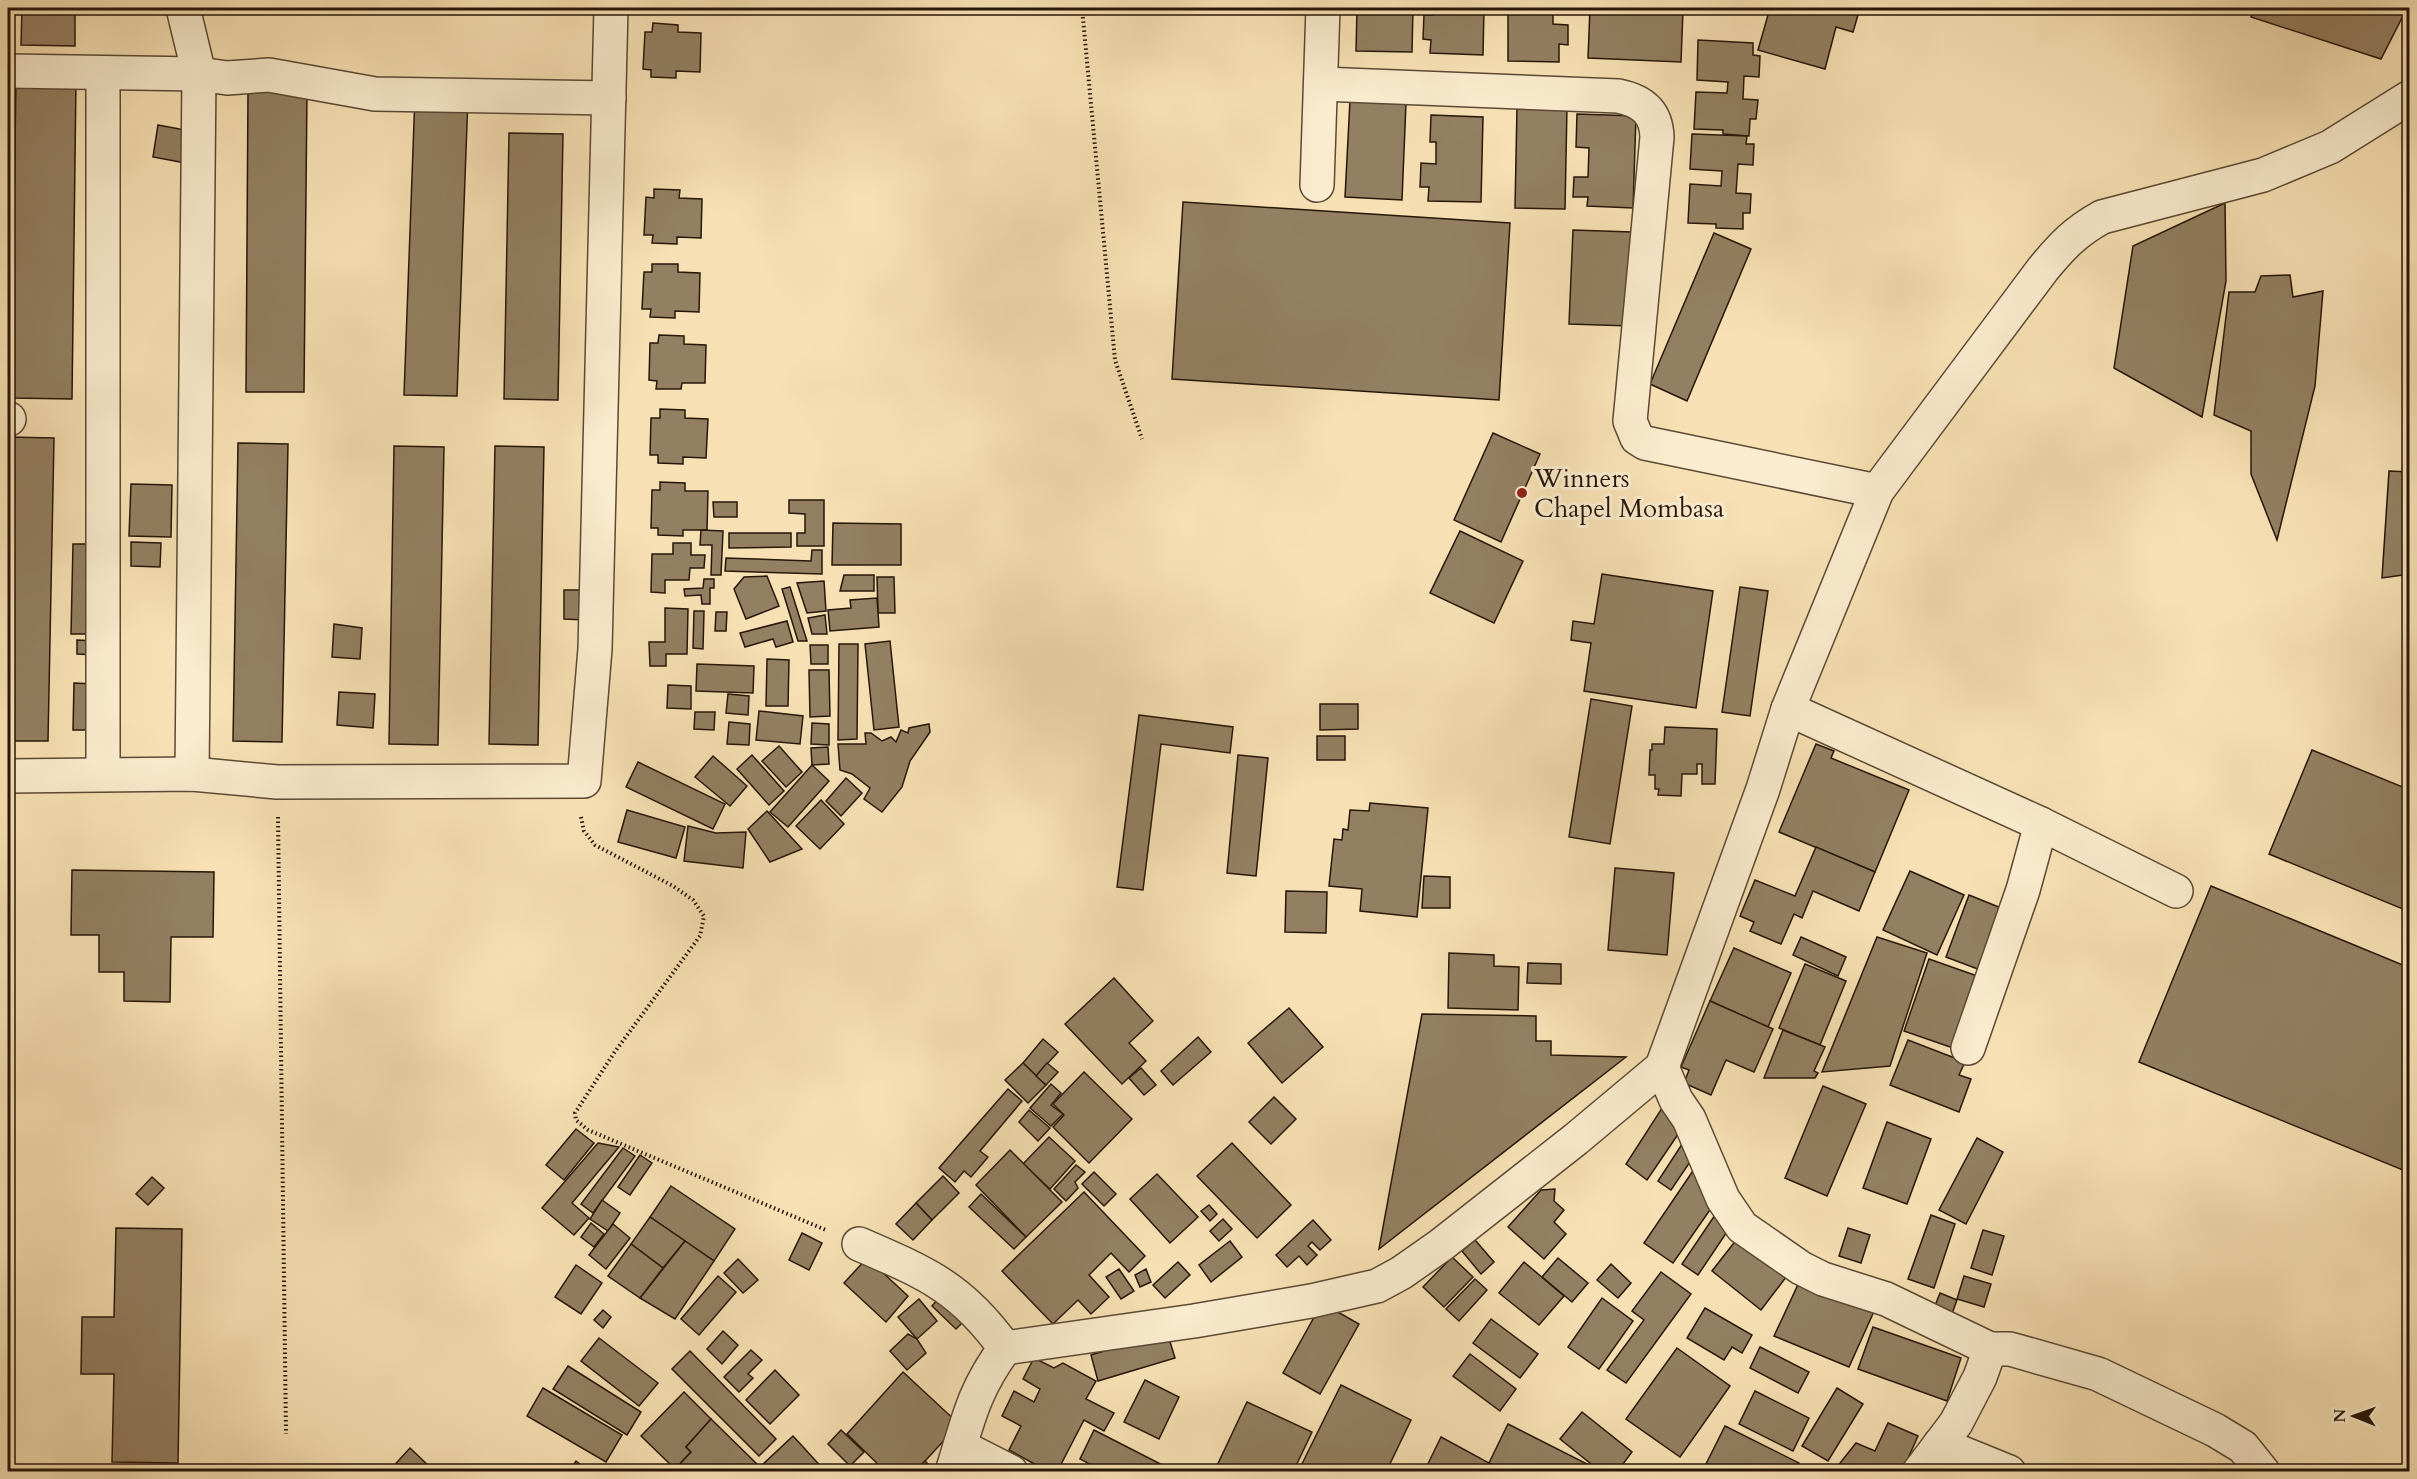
<svg xmlns="http://www.w3.org/2000/svg" width="2417" height="1479" viewBox="0 0 2417 1479" font-family="Cardo,serif">
<style>
.building{fill:#938062;stroke:#271609;stroke-width:1.5}
.lines{fill:none;stroke-linecap:round;stroke-linejoin:round}
.minor-casing{stroke:#5b4934;stroke-width:36}
.path{stroke:#271609;stroke-width:4;stroke-dasharray:1.5 3;stroke-linecap:butt}
.minor{stroke:#faecce;stroke-width:33}
.poi-dot{fill:#8f2418;stroke:#faecce;stroke-width:2}
.labels{text-anchor:middle;dominant-baseline:central;stroke-width:6;stroke-linejoin:round;paint-order:stroke}
.poi-label{font-size:26px;fill:#271609;stroke:#faecce;text-anchor:start}
</style>
<rect width="100%" height="100%" fill="#f7e1b4"/>
<filter id="stains"><feTurbulence type="fractalNoise" baseFrequency=".00333" numOctaves="4"/><feColorMatrix values="0 0 0 0 .2 0 0 0 0 .09 0 0 0 0 .02 0 0 0 .5 -.17"/></filter>
<radialGradient id="worn" r=".72"><stop offset=".6" stop-color="#630" stop-opacity="0"/><stop offset="1" stop-color="#630" stop-opacity=".3"/></radialGradient>
<g class="building">
<path d="M22 8H75V46L21 45Z"/>
<path d="M1357 8H1413L1412 52 1356 51Z"/>
<path d="M1433 8H1484L1483 55 1430 53 1431 40 1423 39 1424 15H1433Z"/>
<path d="M1508 8H1553V24L1568 25V45L1559 44V62L1508 61Z"/>
<path d="M1590 8 1683 10 1681 62 1588 58Z"/>
<path d="M1770 8H1860L1853 32 1836 27 1825 69 1758 50Z"/>
<path d="M2254 8H2407L2381 59 2251 17Z"/>
<path d="M653 23 678 25V32L701 33 700 72 676 71V78L651 77V70L643 69 645 32H652Z"/>
<path d="M1698 40 1753 43V55L1760 56 1759 77 1744 76 1743 99 1758 100 1756 119H1750L1749 136 1723 134V130L1694 129 1696 92 1727 93 1728 82 1697 80Z"/>
<path d="M16 80 76 81 72 399 11 398Z"/>
<path d="M248 90H307L304 392H246Z"/>
<path d="M415 95 468 97 457 396 404 395Z"/>
<path d="M1350 100 1406 103 1402 200 1345 197Z"/>
<path d="M1517 107H1567L1565 209 1515 208Z"/>
<path d="M1577 114 1636 116 1633 208 1587 206 1588 197H1573L1574 177H1588L1589 148 1576 147Z"/>
<path d="M1431 115 1483 117 1481 202 1428 201 1429 187H1420L1421 163 1436 164V142H1430Z"/>
<path d="M158 125 196 132 191 164 153 157Z"/>
<path d="M509 133 563 134 558 400 504 399Z"/>
<path d="M1692 134 1747 136 1746 144H1754L1753 165 1738 164 1736 193 1751 194 1750 213H1743V229L1716 228V224L1688 223 1690 184 1721 186 1722 171 1690 169Z"/>
<path d="M654 189 680 190 679 198 702 199 701 238 677 237V244L652 243 653 235H644L646 197 654 198Z"/>
<path d="M1183 202 1510 223 1499 400 1172 379Z"/>
<path d="M2225 203 2226 281 2202 417 2114 368 2133 246Z"/>
<path d="M1573 230 1632 232 1630 326 1569 324Z"/>
<path d="M1714 233 1751 249 1687 401 1650 384Z"/>
<path d="M652 264H678V272L700 273 699 312 675 311V318L650 317 651 309H642L644 272H652Z"/>
<path d="M2290 275 2293 297 2323 291 2315 386 2277 540 2251 474V431L2214 415 2229 292H2255L2261 276Z"/>
<path d="M659 335 684 336V344L706 345 705 383H682L681 389H656L657 381 649 380 650 343H658Z"/>
<path d="M660 409 685 410V418L708 419 706 458 683 457V464L658 463V455H650L651 418H660Z"/>
<path d="M1493 433 1540 454 1501 542 1454 520Z"/>
<path d="M8 437 54 438 48 741H8Z"/>
<path d="M238 443 288 444 282 742 233 741Z"/>
<path d="M394 446 444 447 438 745 389 744Z"/>
<path d="M495 446 544 447 538 745 489 744Z"/>
<path d="M2389 471 2410 472V574L2382 578Z"/>
<path d="M660 482 685 483V491H708L707 530H683V536L658 535V528H651L652 490H660Z"/>
<path d="M131 484 172 485 171 537 129 536Z"/>
<path d="M789 500H824V546H797V533H805V514L789 513Z"/>
<path d="M713 502H737V517H714Z"/>
<path d="M833 523 901 524V565H832Z"/>
<path d="M701 530 723 531 721 575H711L712 545H700Z"/>
<path d="M1460 531 1523 561 1494 623 1430 593Z"/>
<path d="M729 533H791V547L729 548Z"/>
<path d="M131 542 161 543 160 567 131 566Z"/>
<path d="M673 543H691V555H705L704 568H690L689 580H665V593L651 592 652 554H673Z"/>
<path d="M73 544H92L90 634H71Z"/>
<path d="M812 550H822V574L725 571 726 558 811 561Z"/>
<path d="M1602 574 1713 591 1696 708 1584 691 1591 643 1571 640 1573 621 1594 624Z"/>
<path d="M844 575H874V591H840Z"/>
<path d="M767 576 779 606 746 619 734 589 744 577Z"/>
<path d="M877 577H894L895 613H878Z"/>
<path d="M704 579H714V588H710V604H702L701 595 685 596 684 589 703 588Z"/>
<path d="M824 581 826 611 807 613 797 583Z"/>
<path d="M790 587 807 641H798L782 589Z"/>
<path d="M1740 587 1768 591 1750 716 1722 712Z"/>
<path d="M564 590H584V620L564 619Z"/>
<path d="M877 598 879 627 830 631 828 610 851 608 850 600Z"/>
<path d="M665 608 688 609 687 654H666V666H650L649 642H665Z"/>
<path d="M694 611H704L703 649 693 648Z"/>
<path d="M716 612H727L726 631H715Z"/>
<path d="M825 615 827 634H812L808 618Z"/>
<path d="M787 621 793 642 776 647 773 639 745 647 740 633Z"/>
<path d="M334 624 362 628 360 659 332 657Z"/>
<path d="M77 640 95 641V655L77 654Z"/>
<path d="M890 641 899 727 874 730 865 644Z"/>
<path d="M839 644H858L857 739 838 740Z"/>
<path d="M810 645H828V664H811Z"/>
<path d="M767 659 789 660 788 706H766Z"/>
<path d="M697 664 754 666 753 693 696 691Z"/>
<path d="M809 670H829L830 716 810 717Z"/>
<path d="M74 683 95 684 94 730H73Z"/>
<path d="M668 685 691 686V709L667 708Z"/>
<path d="M339 692 375 694 373 728 337 725Z"/>
<path d="M728 694 749 696 748 715 726 713Z"/>
<path d="M1591 699 1632 706 1610 844 1569 837Z"/>
<path d="M1320 704H1358V729L1320 730Z"/>
<path d="M759 711 803 716 800 744 756 740Z"/>
<path d="M695 712H715L714 730 694 729Z"/>
<path d="M1139 715 1233 727 1230 753 1161 744 1143 890 1117 887Z"/>
<path d="M729 722 750 724 749 745 727 744Z"/>
<path d="M812 723 829 724V745L811 744Z"/>
<path d="M929 724 930 732 910 761 902 787 882 812 864 799 870 788 852 774 840 770 838 744H866L865 733H871L882 741 891 737 896 742 901 730 908 733 909 728Z"/>
<path d="M1665 727 1717 729 1715 784H1702V764H1697V774H1682L1681 796 1658 795 1659 789H1655V775H1649L1650 750H1652V744H1664Z"/>
<rect x="1317" y="736" width="28" height="24"/>
<path d="M1816 744 1834 751 1831 758 1909 790 1875 872 1779 832Z"/>
<path d="M779 746 802 772 786 787 762 761Z"/>
<path d="M828 747 829 764 812 765 811 748Z"/>
<path d="M2312 750 2410 790V912L2269 854Z"/>
<path d="M752 755 784 791 769 805 737 769Z"/>
<path d="M1238 755 1268 758 1256 876 1227 873Z"/>
<path d="M713 756 747 786 730 806 695 777Z"/>
<path d="M638 762 725 804 713 829 626 787Z"/>
<path d="M812 765 829 781 788 827 770 812Z"/>
<path d="M846 778 862 793 841 816 826 801Z"/>
<path d="M821 800 844 824 820 849 796 826Z"/>
<path d="M1370 803 1428 808 1417 917 1360 911 1362 889 1329 886 1334 839 1342 840 1343 829 1348 830 1350 810 1369 811Z"/>
<path d="M627 810 685 827 676 858 618 842Z"/>
<path d="M767 811 802 849 770 862 748 829Z"/>
<path d="M688 826 716 833 746 832 743 868 684 861Z"/>
<path d="M1816 847 1875 872 1859 911 1813 891 1802 918 1794 914 1781 944 1750 931 1754 922 1740 916 1755 880 1795 896Z"/>
<path d="M1615 868 1674 873 1667 955 1608 950Z"/>
<path d="M72 870 214 872 213 937H171L170 1002 124 1001V972H99V935H71Z"/>
<path d="M1910 871 1964 895 1937 955 1883 930Z"/>
<path d="M1424 876 1450 877V908H1422Z"/>
<path d="M2211 886 2410 968V1173L2139 1062Z"/>
<path d="M1286 891 1327 892 1326 933 1285 932Z"/>
<path d="M1969 895 2006 910 1983 971 1946 957Z"/>
<path d="M1801 937 1846 957 1838 976 1793 955Z"/>
<path d="M1877 937 1927 953 1890 1066 1822 1072Z"/>
<path d="M1734 948 1791 973 1768 1027 1710 1001Z"/>
<path d="M1449 953 1494 955V966L1519 967 1518 1010 1448 1008Z"/>
<path d="M1929 959 1980 977 1956 1049 1904 1031Z"/>
<path d="M1528 963 1561 964V984L1527 983Z"/>
<path d="M1805 964 1846 981 1820 1045 1779 1028Z"/>
<path d="M1114 978 1153 1021 1129 1043 1146 1061 1122 1084 1065 1024Z"/>
<path d="M1710 1001 1773 1029 1754 1072 1726 1060 1711 1095 1684 1083 1689 1070 1681 1067Z"/>
<path d="M1289 1008 1323 1047 1282 1083 1248 1043Z"/>
<path d="M1422 1014 1536 1016V1041H1551V1055L1626 1057 1379 1249Z"/>
<path d="M1783 1030 1825 1047 1814 1071 1818 1073 1815 1078H1764Z"/>
<path d="M1198 1037 1211 1052 1173 1085 1161 1071Z"/>
<path d="M1043 1039 1058 1052 1036 1076 1023 1063Z"/>
<path d="M1908 1040 1965 1062 1959 1075 1971 1079 1959 1112 1890 1085Z"/>
<path d="M1023 1063 1046 1085 1028 1103 1005 1080Z"/>
<path d="M1047 1063 1058 1072 1046 1085 1036 1076Z"/>
<path d="M1141 1068 1156 1085 1144 1095 1129 1078Z"/>
<path d="M1084 1072 1132 1119 1089 1163 1053 1127 1064 1115 1053 1104Z"/>
<path d="M1051 1084 1061 1093 1051 1105 1063 1114 1051 1126 1030 1108Z"/>
<path d="M1823 1086 1866 1104 1827 1196 1785 1178Z"/>
<path d="M1008 1089 1022 1101 980 1151 988 1157 971 1177 964 1171 955 1182 939 1168Z"/>
<path d="M1274 1097 1296 1119 1271 1144 1249 1122Z"/>
<path d="M1664 1105 1681 1130 1647 1180 1626 1164Z"/>
<path d="M1029 1110 1050 1128 1038 1141 1019 1122Z"/>
<path d="M1887 1122 1931 1139 1907 1204 1863 1188Z"/>
<path d="M576 1129 594 1143 564 1180 546 1165Z"/>
<path d="M1049 1137 1075 1161 1050 1189 1023 1164Z"/>
<path d="M1686 1138 1694 1156 1671 1190 1658 1181Z"/>
<path d="M1977 1138 2003 1152 1966 1224 1939 1210Z"/>
<path d="M598 1143 619 1147 572 1203 589 1218 574 1235 542 1208Z"/>
<path d="M1232 1143 1291 1205 1257 1238 1197 1176Z"/>
<path d="M623 1148 635 1156 593 1213 581 1204Z"/>
<path d="M1010 1150 1062 1202 1026 1237 976 1185Z"/>
<path d="M640 1155 652 1163 630 1195 618 1187Z"/>
<path d="M1699 1162 1719 1197 1673 1263 1644 1243Z"/>
<path d="M1076 1165 1085 1172 1075 1182 1078 1188 1066 1201 1054 1189Z"/>
<path d="M1094 1172 1116 1194 1104 1206 1082 1184Z"/>
<path d="M1157 1174 1198 1217 1170 1243 1130 1199Z"/>
<path d="M943 1176 959 1193 932 1220 916 1203Z"/>
<path d="M152 1177 164 1188 148 1205 136 1194Z"/>
<path d="M671 1186 735 1229 714 1261 650 1217Z"/>
<path d="M1555 1189 1554 1201 1564 1210 1554 1222 1566 1234 1544 1259 1508 1227 1541 1190Z"/>
<path d="M1084 1192 1145 1256 1129 1272 1111 1253 1089 1275 1109 1297 1091 1314 1078 1300 1053 1324 1002 1271Z"/>
<path d="M981 1194 1026 1237 1014 1249 969 1207Z"/>
<path d="M602 1200 620 1213 608 1231 590 1219Z"/>
<path d="M916 1203 932 1220 913 1240 896 1224Z"/>
<path d="M1209 1205 1217 1214 1210 1221 1201 1211Z"/>
<path d="M1717 1212 1733 1223 1698 1275 1682 1264Z"/>
<path d="M1931 1215 1955 1224 1934 1288 1908 1279Z"/>
<path d="M650 1217 685 1241 663 1268 631 1244Z"/>
<path d="M1223 1219 1232 1229 1219 1241 1210 1231Z"/>
<path d="M1313 1220 1331 1240 1320 1250 1312 1242 1308 1246 1317 1255 1307 1265 1299 1256 1287 1267 1276 1255Z"/>
<path d="M591 1223 604 1234 594 1247 581 1237Z"/>
<path d="M613 1224 630 1238 606 1269 589 1255Z"/>
<path d="M116 1228 182 1229 178 1463 112 1462 114 1374H81L82 1317H114Z"/>
<path d="M1848 1228 1870 1235 1861 1263 1839 1256Z"/>
<path d="M1744 1230 1793 1268 1761 1310 1712 1271Z"/>
<path d="M1983 1230 2004 1236 1992 1275 1971 1268Z"/>
<path d="M802 1233 822 1243 809 1270 789 1260Z"/>
<path d="M1475 1240 1494 1262 1481 1274 1462 1251Z"/>
<path d="M685 1241 714 1261 675 1319 640 1298Z"/>
<path d="M1230 1241 1242 1257 1211 1282 1199 1265Z"/>
<path d="M631 1244 663 1268 640 1298 608 1276Z"/>
<path d="M1452 1257 1473 1277 1444 1307 1423 1287Z"/>
<path d="M867 1258 908 1296 886 1322 844 1283Z"/>
<path d="M1558 1258 1588 1283 1572 1302 1542 1277Z"/>
<path d="M738 1259 758 1280 743 1293 724 1273Z"/>
<path d="M1178 1262 1190 1275 1165 1298 1153 1285Z"/>
<path d="M1524 1262 1564 1296 1539 1325 1499 1293Z"/>
<path d="M1611 1264 1631 1283 1618 1298 1597 1280Z"/>
<path d="M576 1265 602 1283 581 1314 555 1297Z"/>
<path d="M1119 1269 1134 1291 1121 1299 1106 1277Z"/>
<path d="M1146 1269 1151 1282 1140 1287 1135 1275Z"/>
<path d="M1661 1272 1691 1294 1626 1383 1607 1370 1644 1320 1632 1311Z"/>
<path d="M718 1276 736 1292 699 1335 681 1319Z"/>
<path d="M1802 1276 1876 1307 1849 1367 1774 1336Z"/>
<path d="M1964 1276 1991 1284 1984 1307 1957 1299Z"/>
<path d="M1475 1279 1487 1290 1459 1321 1446 1309Z"/>
<path d="M945 1291 970 1315 956 1329 932 1306Z"/>
<path d="M1940 1293 1957 1300 1949 1322 1931 1316Z"/>
<path d="M1602 1298 1633 1321 1599 1369 1568 1347Z"/>
<path d="M919 1299 937 1321 917 1339 898 1317Z"/>
<path d="M1322 1303 1359 1324 1320 1394 1283 1373Z"/>
<path d="M1705 1308 1752 1335 1742 1353 1732 1347 1724 1360 1687 1338Z"/>
<path d="M603 1310 611 1317 603 1328 594 1320Z"/>
<path d="M1491 1319 1538 1354 1520 1378 1473 1343Z"/>
<path d="M1873 1327 1961 1358 1947 1401 1858 1369Z"/>
<path d="M723 1331 738 1345 722 1364 707 1349Z"/>
<path d="M1167 1332 1175 1358 1098 1381 1091 1355Z"/>
<path d="M908 1334 917 1339 926 1353 907 1370 890 1351Z"/>
<path d="M599 1338 658 1383 639 1406 581 1361Z"/>
<path d="M1760 1347 1809 1372 1798 1393 1750 1368Z"/>
<path d="M1677 1348 1730 1386 1680 1457 1626 1419Z"/>
<path d="M751 1350 762 1360 748 1374 753 1378 739 1392 724 1377Z"/>
<path d="M690 1351 776 1439 759 1456 672 1369Z"/>
<path d="M1470 1354 1516 1389 1500 1411 1453 1376Z"/>
<path d="M1034 1358 1054 1368 1063 1363 1096 1381 1086 1399 1114 1413 1104 1431 1084 1420 1057 1472H1049L1009 1450 1021 1426 1002 1416 1014 1391 1034 1402 1040 1389 1023 1379Z"/>
<path d="M568 1366 641 1412 627 1435 553 1389Z"/>
<path d="M775 1370 799 1395 770 1424 746 1400Z"/>
<path d="M903 1372 959 1424 915 1472H886L847 1434Z"/>
<path d="M1145 1380 1179 1397 1159 1439 1124 1422Z"/>
<path d="M1341 1385 1411 1420 1386 1472H1298Z"/>
<path d="M543 1388 622 1435 606 1462 527 1416Z"/>
<path d="M1837 1388 1863 1404 1828 1461 1802 1446Z"/>
<path d="M1755 1391 1809 1418 1793 1451 1739 1424Z"/>
<path d="M684 1392 711 1419 686 1447 691 1452 675 1469 641 1436Z"/>
<path d="M1247 1402 1312 1432 1293 1472H1214Z"/>
<path d="M1582 1412 1632 1452 1617 1472H1601L1560 1439Z"/>
<path d="M711 1419 760 1467 755 1472H677L675 1469 691 1452 686 1447Z"/>
<path d="M1888 1423 1918 1436 1902 1472H1833L1856 1443 1875 1451Z"/>
<path d="M1508 1424 1595 1468 1593 1472H1507L1489 1463Z"/>
<path d="M1725 1426 1799 1463 1795 1472H1702Z"/>
<path d="M841 1430 864 1452 850 1466 828 1444Z"/>
<path d="M1094 1430 1176 1472H1105L1080 1459Z"/>
<path d="M793 1436 826 1472H756L760 1467Z"/>
<path d="M1441 1437 1489 1463 1485 1472H1424Z"/>
<path d="M410 1448 435 1472H388Z"/>
<path d="M576 1461 590 1472H569Z"/>
<path d="M925 1461 936 1472H915Z"/>
</g>
<g class="lines">
<g class="minor-casing">
<g id="minor">
<path d="M183 8 199 74 192 774"/>
<path d="M8 71 199 74 227 78 269 75 375 94 609 98"/>
<path d="M1322 84 1618 96C1643 101 1656 112 1657 137L1630 421 1637 438 1645 443 1877 491"/>
<path d="M1317 185 1323 8"/>
<path d="M8 419H9"/>
<path d="M1788 709 2041 824 2176 891"/>
<path d="M103 774V74"/>
<path d="M8 776 192 774 277 782 584 781 595 649 611 8"/>
<path d="M1968 1048 2023 890 2041 824"/>
<path d="M1662 1067 1676 1100 1689 1119 1723 1199 1742 1227 1801 1268 1823 1279 1886 1299 1990 1349 1980 1377 1956 1423 1919 1472"/>
<path d="M859 1244C926 1273 961 1287 1005 1348"/>
<path d="M1990 1349H2010L2098 1374 2215 1430 2243 1447 2263 1472"/>
<path d="M1940 1444 2009 1472"/>
<path d="M960 1446 1011 1472"/>
<path d="M952 1472C968 1421 973 1391 1005 1348L1194 1321 1311 1301 1377 1286 1401 1273 1441 1245 1576 1139 1662 1067 1763 789 1788 709 1877 491 2043 269C2062 246 2075 232 2102 217L2263 175 2330 147 2410 97"/>
</g>
</g>
<g class="path">
<path d="M1082 8 1115 360 1142 439"/>
<path d="M278 817 286 1434"/>
<path d="M581 817 584 831 595 845 673 886 693 900 704 916 700 936 614 1053 575 1113 576 1120 588 1130 826 1230"/>
</g>
<use href="#minor" class="minor"/>
</g>
<circle class="poi-dot" cx="1522" cy="493" r="6"/>
<g class="labels">
<g class="poi-label">
<text x="1534" y="478">Winners<tspan x="1534" dy="30">Chapel Mombasa</tspan></text>
</g>
</g>
<rect width="2417" height="1479" fill="none" stroke="#f7e1b4" stroke-width="30"/>
<rect x="9" y="9" width="2399" height="1461" fill="none" stroke="#271609" stroke-width="3"/>
<rect x="15" y="15" width="2387" height="1449" fill="none" stroke="#271609" stroke-width="1.5"/>
<g transform="translate(2354 1416) rotate(271)" stroke="#faecce" stroke-width="4.5" paint-order="stroke">
<path d="M0-4.5L10 22L0 15L-10 22Z" fill="#271609"/>
<text y="-9" font-size="16" font-weight="bold" text-anchor="middle" fill="#271609">N</text>
</g>
<rect width="100%" height="100%" filter="url(#stains)"/>
<rect width="100%" height="100%" fill="url(#worn)"/>
</svg>
